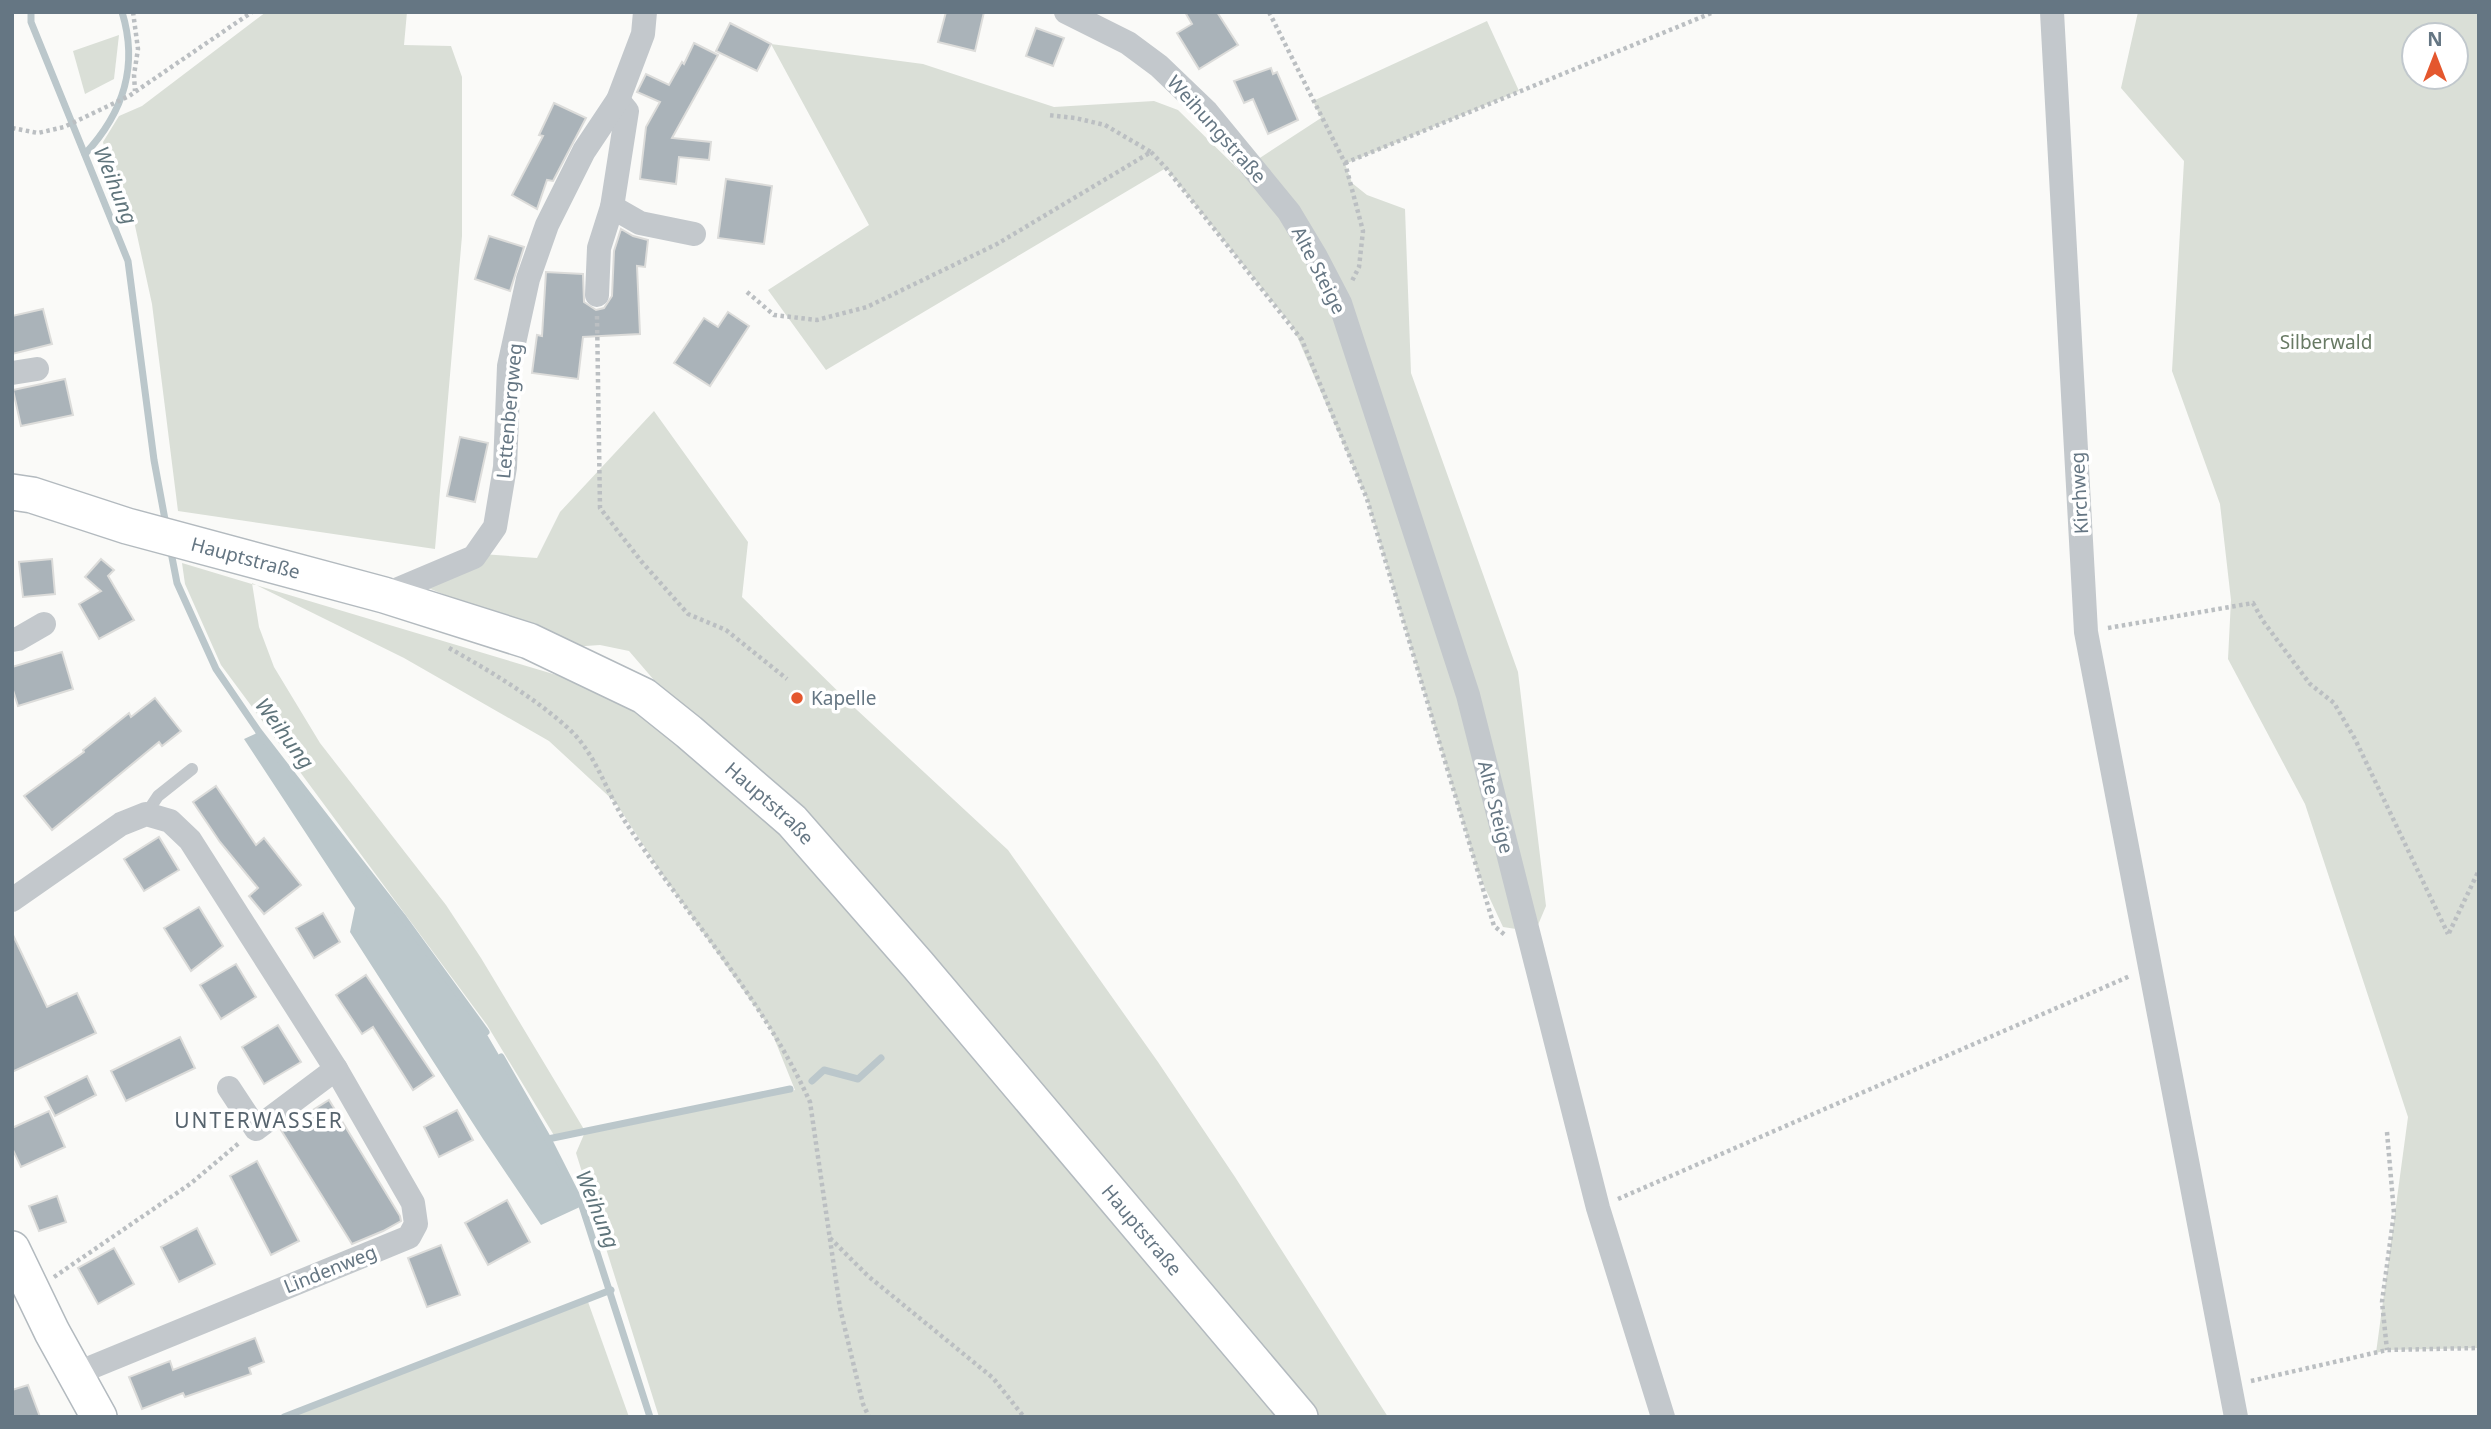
<svg xmlns="http://www.w3.org/2000/svg" width="2491" height="1429" viewBox="0 0 2491 1429" font-family="'Noto Sans',sans-serif">
<style>
.green{fill:#dadfd7;fill-rule:evenodd}
.water{fill:#bbc7cb}
.lines{fill:none;stroke-linecap:round;stroke-linejoin:round}
.stream{stroke:#bbc7cb;stroke-width:7}
.building{fill:#aab3b9;stroke:#dcdcda;stroke-width:2}
.secondary-casing{stroke:#b3babf;stroke-width:38}
.path{stroke:#bbbfc2;stroke-width:4.5;stroke-dasharray:3.5 3.5;stroke-linecap:butt}
.lane{stroke:#c3c8cc;stroke-width:12}
.street{stroke:#c3c8cc;stroke-width:24}
.secondary{stroke:#fff;stroke-width:35}
.poi-dot{fill:#e4572e;stroke:#fff;stroke-width:2.5}
.labels{text-anchor:middle;dominant-baseline:central;stroke-width:7;stroke-linejoin:round;paint-order:stroke}
.street-label{font-size:19px;fill:#657683;stroke:#fff}
.park-label{font-size:19px;fill:#687a64;stroke:#fff}
.poi-label{font-size:19px;fill:#657683;stroke:#fff;text-anchor:start}
.water-label{font-size:21px;font-style:italic;fill:#60757c;stroke:#fff}
.neighbourhood-label{font-size:21px;letter-spacing:2px;fill:#57646e;stroke:#fff}
</style>
<rect width="100%" height="100%" fill="#fafaf8"/>
<g class="green">
<path d="M266 12H407L404 45 451 46 462 77V236L435 549 178 511 152 304 132 212 108 166 103 142 119 116 142 106Z"/>
<path d="M2138 12H2479V1348L2387 1350 2376 1353 2408 1117 2305 804 2228 659 2231 600 2220 504 2172 371 2184 161 2121 88ZM2414 35H2456V77H2414Z"/>
<path d="M1487 21 1519 91 1345 164 1352 183 1367 195 1405 209 1411 373 1518 672 1546 906 1535 932 1503 927 1478 873 1367 499 1293 327 1166 168 826 370 768 290 869 225 771 44 923 64 1054 107 1154 101 1178 110 1240 171 1321 118 1313 101Z"/>
<path d="M119 35 114 79 85 94 73 51Z"/>
<path d="M654 411 748 542 742 597 857 710 1008 850 1158 1062 1235 1177 1388 1417H659L576 1153 585 1132 555 1137 487 1025 221 665 185 584 182 563 590 685 678 708 629 651 600 645 571 647 416 583 482 554 537 558 560 512ZM252 583 404 658 549 741 616 803 662 874 770 1028 795 1090 585 1131 481 958 446 905 320 743 274 667 259 627Z"/>
<path d="M587 1299 629 1417H279Z"/>
</g>
<path class="water" d="M259 732 482 1026 548 1139 582 1206 541 1225 483 1139 350 932 355 908 244 739Z"/>
<g class="lines">
<g class="stream">
<path d="M31 12V22L128 261 154 460 166 525"/>
<path d="M85 154C123 113 139 67 122 12"/>
<path d="M170 547 177 583 216 669 259 732 404 919 486 1032"/>
<path d="M501 1057 548 1139 582 1206 650 1417"/>
<path d="M812 1081 824 1070 858 1079 881 1058"/>
<path d="M548 1139 790 1089"/>
<path d="M284 1417 611 1290"/>
</g>
</g>
<g class="building">
<path d="M946 12H984L975 51 938 42Z"/>
<path d="M1185 12H1217L1238 45 1199 69 1177 33 1192 24Z"/>
<path d="M730 23 771 44 757 71 716 51Z"/>
<path d="M1036 28 1064 38 1053 66 1026 56Z"/>
<path d="M694 43 718 55 672 138 711 142 709 160 679 157 676 184 640 179 646 127 660 102 637 92 646 74 669 85 682 62 684 64Z"/>
<path d="M1271 68 1273 74 1277 72 1298 120 1268 134 1253 99 1244 103 1234 81Z"/>
<path d="M554 103 586 118 553 181 547 180 537 209 512 195 543 136 539 135Z"/>
<path d="M726 179 772 186 764 244 718 238Z"/>
<path d="M621 229 633 236 648 240 645 267 637 266 640 334 583 337 578 379 532 373 537 335 542 336 546 272 583 274 584 302 596 310 604 308 612 296 614 251Z"/>
<path d="M489 236 524 247 510 291 475 279Z"/>
<path d="M43 309 52 344 12 354V316Z"/>
<path d="M728 312 749 326 710 386 674 363 704 318 718 327Z"/>
<path d="M65 379 73 415 21 426 13 390Z"/>
<path d="M460 437 488 443 475 502 447 496Z"/>
<path d="M52 559 55 594 23 597 19 562Z"/>
<path d="M101 559 114 570 108 576 134 620 99 639 79 604 101 591 85 577Z"/>
<path d="M62 652 73 689 18 706 12 687V667Z"/>
<path d="M155 698 181 731 162 746 159 742 52 830 24 796 84 752 83 750 129 713 131 717Z"/>
<path d="M216 786 256 845 264 838 301 885 264 914 249 896 258 888 220 842 193 802Z"/>
<path d="M159 837 179 870 144 891 124 859Z"/>
<path d="M199 907 223 946 191 971 164 928Z"/>
<path d="M323 913 340 942 314 958 296 928Z"/>
<path d="M12 933 47 1007 77 993 96 1033 12 1072Z"/>
<path d="M236 964 256 997 221 1019 200 985Z"/>
<path d="M366 975 434 1076 413 1090 373 1027 362 1034 336 995Z"/>
<path d="M278 1025 301 1062 264 1084 242 1047Z"/>
<path d="M180 1037 195 1068 126 1101 111 1071Z"/>
<path d="M87 1076 96 1095 55 1116 45 1097Z"/>
<path d="M329 1100 400 1216 401 1221 383 1231 352 1244 281 1130Z"/>
<path d="M457 1110 473 1140 439 1157 424 1127Z"/>
<path d="M49 1111 65 1147 21 1167 12 1148V1128Z"/>
<path d="M257 1161 299 1241 271 1255 230 1176Z"/>
<path d="M57 1196 66 1222 39 1231 29 1206Z"/>
<path d="M507 1200 530 1242 488 1265 465 1223Z"/>
<path d="M197 1228 215 1264 179 1282 161 1247Z"/>
<path d="M441 1245 460 1295 427 1307 408 1258Z"/>
<path d="M114 1248 134 1284 98 1304 78 1268Z"/>
<path d="M255 1338 264 1362 249 1368 251 1374 185 1397 183 1393 142 1409 129 1377 170 1361 173 1370Z"/>
<path d="M28 1385 40 1417H12V1390Z"/>
</g>
<g class="lines">
<g class="secondary-casing">
<g id="secondary">
<path id="s1" d="M12 492 32 495 127 526 384 595 529 641 644 696 689 732 792 821 918 965 1300 1417"/>
<path d="M12 1249 52 1332 99 1417"/>
</g>
</g>
<g class="path">
<path d="M133 12 138 49 134 75 135 91"/>
<path d="M1269 12 1345 163 1363 231 1359 267 1352 281"/>
<path d="M12 128 38 133 64 127 129 96 252 12"/>
<path d="M1151 152 1166 168 1302 340 1367 499 1494 926 1505 935"/>
<path d="M1345 163 1714 12"/>
<path d="M747 292 774 315 817 320 867 307 997 244 1151 152 1105 125 1075 118 1048 115"/>
<path d="M597 316 600 508 641 561 688 614 726 630 787 679"/>
<path d="M2108 628 2253 603 2263 621 2310 684 2334 703 2355 739 2448 934"/>
<path d="M449 648C490 671 532 696 568 728 596 753 606 792 626 823 686 914 765 1002 810 1102L840 1308 863 1404 869 1417"/>
<path d="M2449 933 2479 870"/>
<path d="M2387 1132 2394 1213 2382 1302 2387 1350"/>
<path d="M1618 1199 2130 976"/>
<path d="M830 1238 868 1276 993 1378 1024 1417"/>
<path d="M54 1277 190 1184 239 1143"/>
<path d="M2251 1381 2387 1350 2479 1348"/>
</g>
<path class="lane" d="M146 814 158 796 192 769"/>
<g class="street">
<path d="M1066 12 1128 43 1159 66 1207 112 1289 212 1316 257 1340 303 1468 695 1598 1208 1663 1417"/>
<path d="M2052 12 2086 632 2236 1417"/>
<path d="M612 207 640 223 694 234"/>
<path d="M597 295 599 248 612 207 627 111 618 100"/>
<path d="M12 373 37 369"/>
<path d="M384 595 474 557 495 527 505 467 509 366 528 279 547 225 584 151 618 100 643 34 645 12"/>
<path d="M12 640 18 639 44 624"/>
<path d="M12 900 121 824 146 814 170 821 190 840 336 1069 413 1203 416 1224 409 1237 75 1374"/>
<path d="M229 1088 256 1129 336 1069"/>
</g>
<use href="#secondary" class="secondary"/>
</g>
<circle class="poi-dot" cx="797" cy="698" r="7"/>
<g class="labels">
<g class="street-label">
<text transform="translate(1217 129) rotate(48)">Weihungstraße</text>
<text transform="translate(1319 270) rotate(63)">Alte Steige</text>
<text transform="translate(509 411) rotate(-85)">Lettenbergweg</text>
<text transform="translate(2079 493) rotate(-93)">Kirchweg</text>
<text stroke="none"><textPath href="#s1" startOffset="243">Hauptstraße</textPath></text>
<text stroke="none"><textPath href="#s1" startOffset="831">Hauptstraße</textPath></text>
<text transform="translate(1496 807) rotate(76)">Alte Steige</text>
<text stroke="none"><textPath href="#s1" startOffset="1398">Hauptstraße</textPath></text>
<text transform="translate(330 1269) rotate(-22)">Lindenweg</text>
</g>
<g class="park-label">
<text x="2326" y="342">Silberwald</text>
</g>
<g class="poi-label">
<text x="811" y="698">Kapelle</text>
</g>
<g class="water-label">
<text transform="translate(116 185) rotate(68)">Weihung</text>
<text transform="translate(285 733) rotate(53)">Weihung</text>
<text transform="translate(598 1209) rotate(68)">Weihung</text>
</g>
<g class="neighbourhood-label">
<text x="259" y="1120">UNTERWASSER</text>
</g>
</g>
<rect width="2491" height="1429" fill="none" stroke="#657683" stroke-width="28"/>
<g transform="translate(2435 56)"><circle r="33" fill="#ffffff" stroke="#c1c8cd" stroke-width="2"/>
<path d="M0-5L12 26L0 18L-12 26Z" fill="#e4572e"/>
<text y="-10" font-size="19" font-weight="bold" text-anchor="middle" fill="#657683">N</text>
</g>
</svg>
